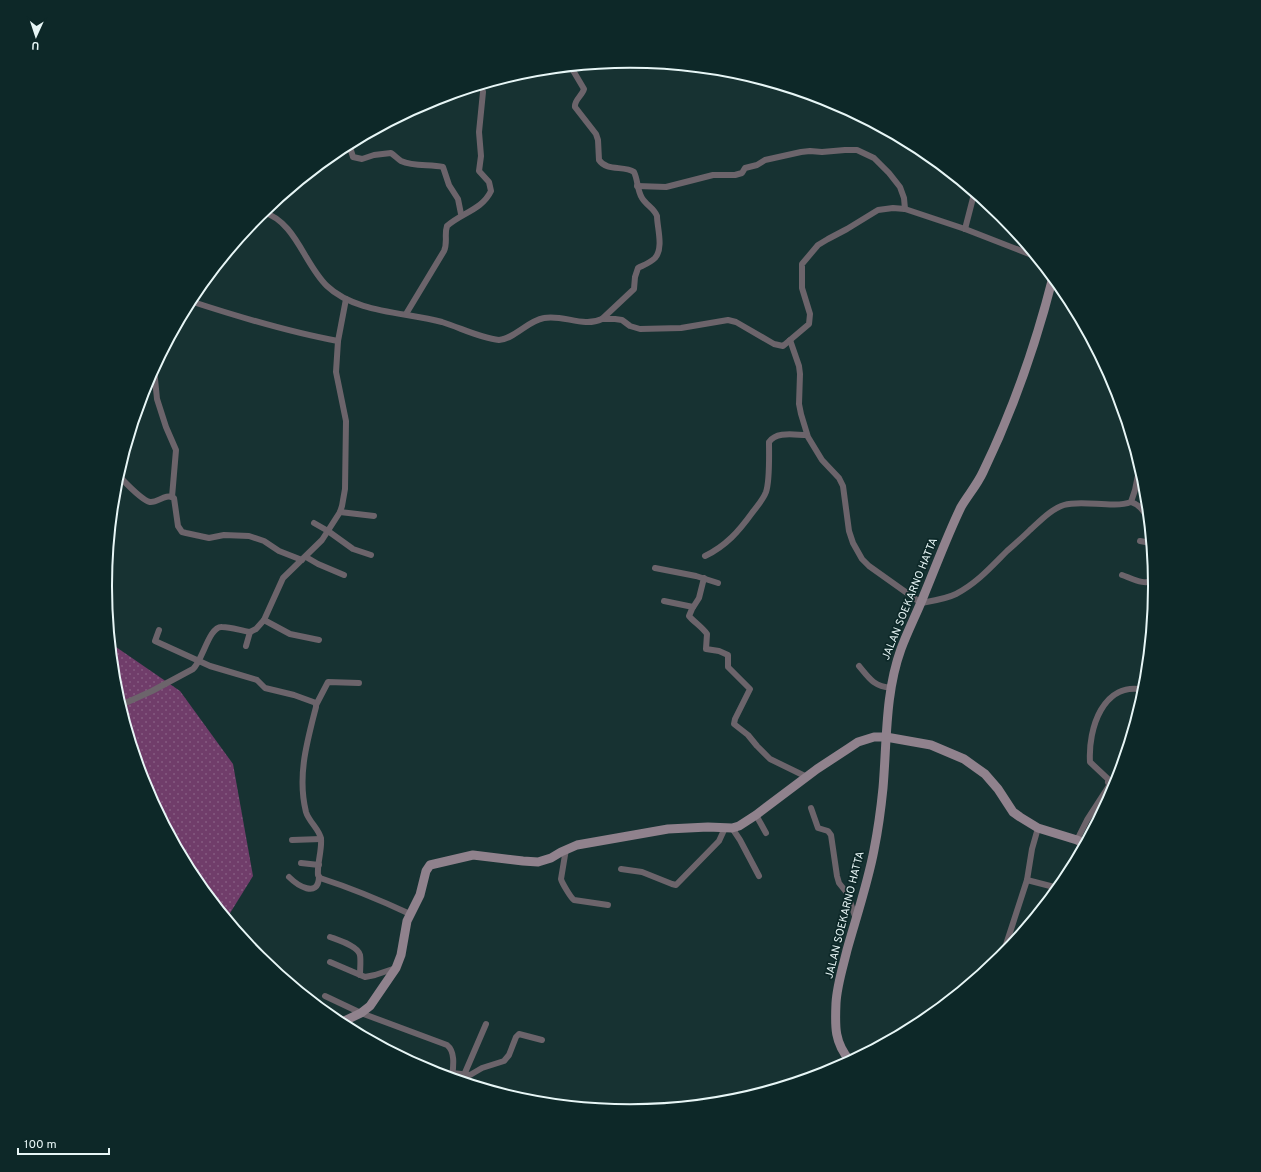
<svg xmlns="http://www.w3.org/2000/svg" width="1261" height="1172" viewBox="0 0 1261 1172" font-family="Overpass,sans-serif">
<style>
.grass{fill:url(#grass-dots)}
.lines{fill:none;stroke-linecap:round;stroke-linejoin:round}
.street{stroke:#6c646b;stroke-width:6}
.secondary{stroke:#90828d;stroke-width:9}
.labels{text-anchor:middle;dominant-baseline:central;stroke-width:3.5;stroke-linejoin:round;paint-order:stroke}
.street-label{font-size:11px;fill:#e7f6f6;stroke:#0d2828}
.rim{fill:none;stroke:#e7f6f6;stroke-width:2}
</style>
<defs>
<pattern id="grass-dots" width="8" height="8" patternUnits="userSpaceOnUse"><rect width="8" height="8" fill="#703d6a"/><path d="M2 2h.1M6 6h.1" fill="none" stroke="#845a80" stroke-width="1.8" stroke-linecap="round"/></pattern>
</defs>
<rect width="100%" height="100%" fill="#173232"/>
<path class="grass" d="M116 647 180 691 233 764 253 876 227 918 194 877 145 787 116 688 112 649Z"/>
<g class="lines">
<g class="street">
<path d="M571 67 584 89C582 96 574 100 575 107L596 134 598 140 599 160C607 172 624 165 634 172 638 180 637 190 642 198 646 205 654 208 657 216 657 227 664 248 655 258 650 263 644 265 638 268L635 277 634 289 602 319H615L622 320 630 326 640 329 681 328 728 320 736 322 774 344 783 346 809 324 810 314 802 288V264L818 245 828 239 847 229 878 210 893 208 905 209 965 229 1037 257"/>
<path d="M349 144 353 157 362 159 374 155 391 153C394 155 398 159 401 161 414 167 430 164 443 167L449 185 458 199 461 214"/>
<path d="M637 186 666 187 713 175H735L742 173 745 168 757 165 765 160 801 152 810 151 822 152 845 150H857L874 158 889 173 900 187 904 198 905 209"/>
<path d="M263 212C296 222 304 264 327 286 355 313 406 312 442 322 461 328 480 338 499 340 516 338 527 321 544 318 563 314 583 328 602 319"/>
<path d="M965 229 973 198 975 193"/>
<path d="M190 301C239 317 288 332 338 341"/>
<path d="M406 314 444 251C448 242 444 235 447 226 461 213 482 210 491 191L489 182 479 171 481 156 479 132 483 92"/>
<path d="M790 340 799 366 800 374 799 404 801 414 808 437 822 460 839 478 843 486 849 531 853 543 862 559 869 566 921 603C932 601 946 599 956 594 977 583 991 567 1007 551 1015 544 1023 537 1030 530 1040 521 1051 509 1064 505 1083 499 1112 509 1131 502L1135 490 1140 465"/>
<path d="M154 369 157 399 166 427 176 450 172 497"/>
<path d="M118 475C125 482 141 500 150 502 158 503 165 493 174 498L178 526 182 532 186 533 209 538 224 535 249 536 264 541 279 551 302 560"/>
<path d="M1131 502C1143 506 1146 515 1150 526"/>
<path d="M340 512 374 516"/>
<path d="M314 523 328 531 353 549 371 555"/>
<path d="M1140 541 1151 543"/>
<path d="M705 556C726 546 739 531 752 513 757 506 763 500 766 492 770 480 769 455 769 442 777 431 794 435 807 435"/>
<path d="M306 557 318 564 344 575"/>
<path d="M655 568 696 576 718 583"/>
<path d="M1122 575C1131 578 1146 587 1155 579"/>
<path d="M704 578 699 598 692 609 689 616C694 622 702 627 707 634L706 649 719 651 728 655V667L750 689 735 719 734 724 748 735 757 746 770 759 807 777"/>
<path d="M664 601 693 607"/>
<path d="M264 620 290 634 319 640"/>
<path d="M159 630 155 641 210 666 257 680 265 688 294 695 316 703V707C307 742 297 776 306 812 309 822 320 830 321 839 322 851 317 863 318 875L320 878C351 888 380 900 410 914"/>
<path d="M246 646 250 632"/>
<path d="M859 666C869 678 873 686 891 688"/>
<path d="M121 705 152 691 193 669C203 660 209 626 222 627 232 627 241 631 250 632L256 629 264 620 283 578 322 540 340 512 342 506 345 489 346 421 336 372 338 341 346 299"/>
<path d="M316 705 328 682 359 683"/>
<path d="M1108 782 1115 787"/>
<path d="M811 808 818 828 828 831 831 835 837 876 839 883 847 893 856 919"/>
<path d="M756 815 766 833"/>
<path d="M732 828 740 840 759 876"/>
<path d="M292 840 321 839"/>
<path d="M1077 840 1087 820 1109 786 1108 779 1090 762C1088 729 1103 680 1145 690"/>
<path d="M566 849 561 879C562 883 571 898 574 900L608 905"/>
<path d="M301 863 319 865"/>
<path d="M621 869 642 872 672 884 676 885 719 841 725 828"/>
<path d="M289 877C297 885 318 899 319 877"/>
<path d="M1027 880 1058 888"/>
<path d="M330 937C338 940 358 946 360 955 361 961 360 969 360 975"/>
<path d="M1002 957 1027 880 1032 849 1038 828"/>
<path d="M330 962 365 977 375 975 396 968"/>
<path d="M325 996 361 1013 447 1045C456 1052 453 1068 452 1078"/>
<path d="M452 1073 470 1075 482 1068 504 1061 509 1055 516 1037 519 1034 542 1040"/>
<path d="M464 1075 486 1024"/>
</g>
<g class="secondary">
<path d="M340 1023 361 1013 370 1006 396 968 401 955 407 921 420 895 426 871 430 865 473 855 523 861 538 862 551 858 561 852 577 845 668 829 708 827 732 828 739 826 756 815 817 769 849 748 858 742 874 737H886L931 745 964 759 985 774 998 789 1013 812 1020 817 1038 828 1077 840 1085 844"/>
<path d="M850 1061C834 1042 835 1026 836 1003 837 985 843 967 847 950 856 918 868 882 874 850 878 830 881 808 883 788 887 741 885 693 901 649 908 630 917 613 924 595 936 566 947 536 961 507 968 495 977 485 983 472 1013 410 1036 344 1053 277"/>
</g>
</g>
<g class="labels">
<g class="street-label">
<text transform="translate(910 599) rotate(-68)">JALAN SOEKARNO HATTA</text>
<text transform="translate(845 915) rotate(-76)">JALAN SOEKARNO HATTA</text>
</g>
</g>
<path d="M0 0H1261V1172H0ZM112 586a518 518 0 1 1 1036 0a518 518 0 1 1-1036 0Z" fill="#0d2828" fill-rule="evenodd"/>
<path class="rim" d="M112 586a518 518 0 1 1 1036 0a518 518 0 1 1-1036 0Z"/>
<g transform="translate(36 36) rotate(183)" stroke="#0d2828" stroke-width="3" paint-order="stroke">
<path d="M0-3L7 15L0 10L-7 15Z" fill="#e7f6f6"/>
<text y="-6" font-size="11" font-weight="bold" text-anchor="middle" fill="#e7f6f6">U</text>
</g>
<path d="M18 1148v6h91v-6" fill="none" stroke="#e7f6f6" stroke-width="2"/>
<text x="24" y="1148" font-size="12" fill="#e7f6f6" stroke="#0d2828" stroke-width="3" paint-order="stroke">100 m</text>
</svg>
